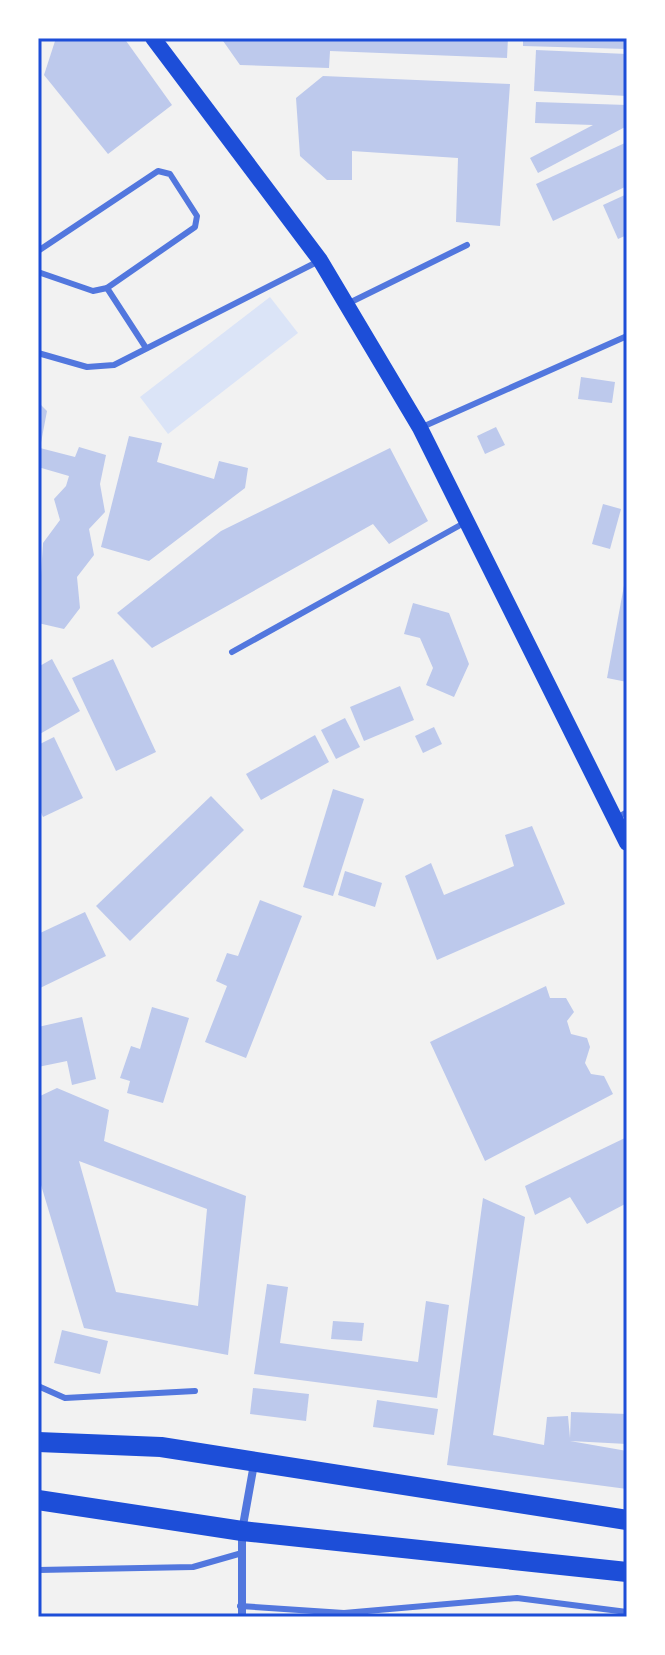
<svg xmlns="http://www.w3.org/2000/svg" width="665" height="1655" viewBox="0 0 665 1655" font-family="'IBM Plex Sans',sans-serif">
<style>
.green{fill:#dbe4f7}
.building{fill:#bdc9ec;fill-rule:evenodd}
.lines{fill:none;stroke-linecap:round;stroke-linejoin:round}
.service{stroke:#5277de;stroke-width:6}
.minor{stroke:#5277de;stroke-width:8}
.secondary{stroke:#1d4ed8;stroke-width:16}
.primary{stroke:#1d4ed8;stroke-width:20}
.neatline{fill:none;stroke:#1d4ed8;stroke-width:3}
</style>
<rect width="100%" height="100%" fill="#f2f2f2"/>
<path class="green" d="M270 297 298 333 168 434 140 397Z"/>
<g class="building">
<path d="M56 38H124L172 105 108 154 44 75Z"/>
<path d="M221 38H508L507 58 330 51 329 68 240 65Z"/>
<path d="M523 38H627V49L523 46Z"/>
<path d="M536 50 627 54V96L534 91Z"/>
<path d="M323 76 510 84 500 226 456 222 458 158 352 151V180H327L300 156 296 98Z"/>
<path d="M536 102 627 105V126L538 173 530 158 593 125 535 123Z"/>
<path d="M627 142V186L553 221 536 184Z"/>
<path d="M627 194V235L618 239 603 205Z"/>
<path d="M581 377 615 382 612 403 578 399Z"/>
<path d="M38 402 47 411 40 448 75 457 79 447 106 455 100 484 105 512 89 529 94 555 77 577 80 608 64 629 38 623 43 543 60 520 54 499 66 486 69 476 38 467Z"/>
<path d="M496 427 505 445 485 454 477 436Z"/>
<path d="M129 436 162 443 157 462 214 479 219 461 248 468 245 488 149 561 101 547Z"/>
<path d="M390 448 428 521 389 544 373 524 152 648 117 613 221 531Z"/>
<path d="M603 504 621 509 610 549 592 544Z"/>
<path d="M625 580H627V682L607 678Z"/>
<path d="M413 603 449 613 469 664 454 697 426 685 433 668 420 638 404 634Z"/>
<path d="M52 659 80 711 38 735V667Z"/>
<path d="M113 659 156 752 116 771 72 678Z"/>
<path d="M400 686 414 720 364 741 350 707Z"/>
<path d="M345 718 360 747 336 759 321 730Z"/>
<path d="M434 727 442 744 423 753 415 736Z"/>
<path d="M315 735 329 762 261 800 246 774Z"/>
<path d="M54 737 83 798 43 817 38 806V745Z"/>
<path d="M333 789 364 799 333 896 303 887Z"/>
<path d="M211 796 244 830 130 941 96 906Z"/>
<path d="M532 826 565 904 437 960 405 876 431 863 444 895 514 866 505 835Z"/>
<path d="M345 871 382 883 375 907 338 895Z"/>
<path d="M260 900 302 916 246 1058 205 1042 227 986 216 981 227 953 238 956Z"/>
<path d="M85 912 106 956 38 989V934Z"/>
<path d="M546 986 550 998H566L574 1012 567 1021 571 1034 587 1038 590 1047 585 1063 591 1074 604 1076 613 1094 485 1161 430 1042Z"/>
<path d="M152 1007 189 1018 163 1103 127 1093 130 1081 120 1078 131 1046 140 1049Z"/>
<path d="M82 1017 96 1079 72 1085 67 1061 38 1067V1027Z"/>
<path d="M57 1088 109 1110 104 1141 246 1196 228 1355 84 1328 38 1175V1097ZM79 1161 207 1209 198 1306 116 1292Z"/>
<path d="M627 1137V1203L587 1224 570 1197 535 1215 525 1186Z"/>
<path d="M483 1198 525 1217 493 1435 544 1445 547 1417 568 1416 570 1438 571 1412 627 1414V1444L570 1441 627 1451V1489L447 1465Z"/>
<path d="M267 1284 288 1287 280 1343 418 1362 426 1301 449 1305 437 1398 254 1374Z"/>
<path d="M333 1321 364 1323 362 1341 331 1339Z"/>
<path d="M62 1330 108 1341 100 1374 54 1363Z"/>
<path d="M253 1388 309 1394 306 1421 250 1414Z"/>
<path d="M377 1400 438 1409 434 1435 373 1427Z"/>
</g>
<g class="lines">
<g class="service">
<path d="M38 251 158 171 170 174 197 216 195 227 107 288 93 291 38 272"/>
<path d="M107 288 146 348"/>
<path d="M347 304 467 245"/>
<path d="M38 353 87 367 114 365 317 262"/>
<path d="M420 428 627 336"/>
<path d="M232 652 464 523"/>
<path d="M615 819 627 812"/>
<path d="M38 1386 65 1398 195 1391"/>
<path d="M38 1570 193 1567 242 1553"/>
<path d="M240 1606 344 1613 345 1616"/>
<path d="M344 1613 517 1598 627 1612"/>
</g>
<path class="minor" d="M242 1617V1531L254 1464"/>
<path class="secondary" d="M153 38 320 260 420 428 627 843"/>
<g class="primary">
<path d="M38 1442 161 1447 627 1520"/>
<path d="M38 1500 242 1531 627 1572"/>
</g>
</g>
<rect width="665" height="1655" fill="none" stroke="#ffffff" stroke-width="80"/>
<rect x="40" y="40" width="585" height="1575" class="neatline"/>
</svg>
